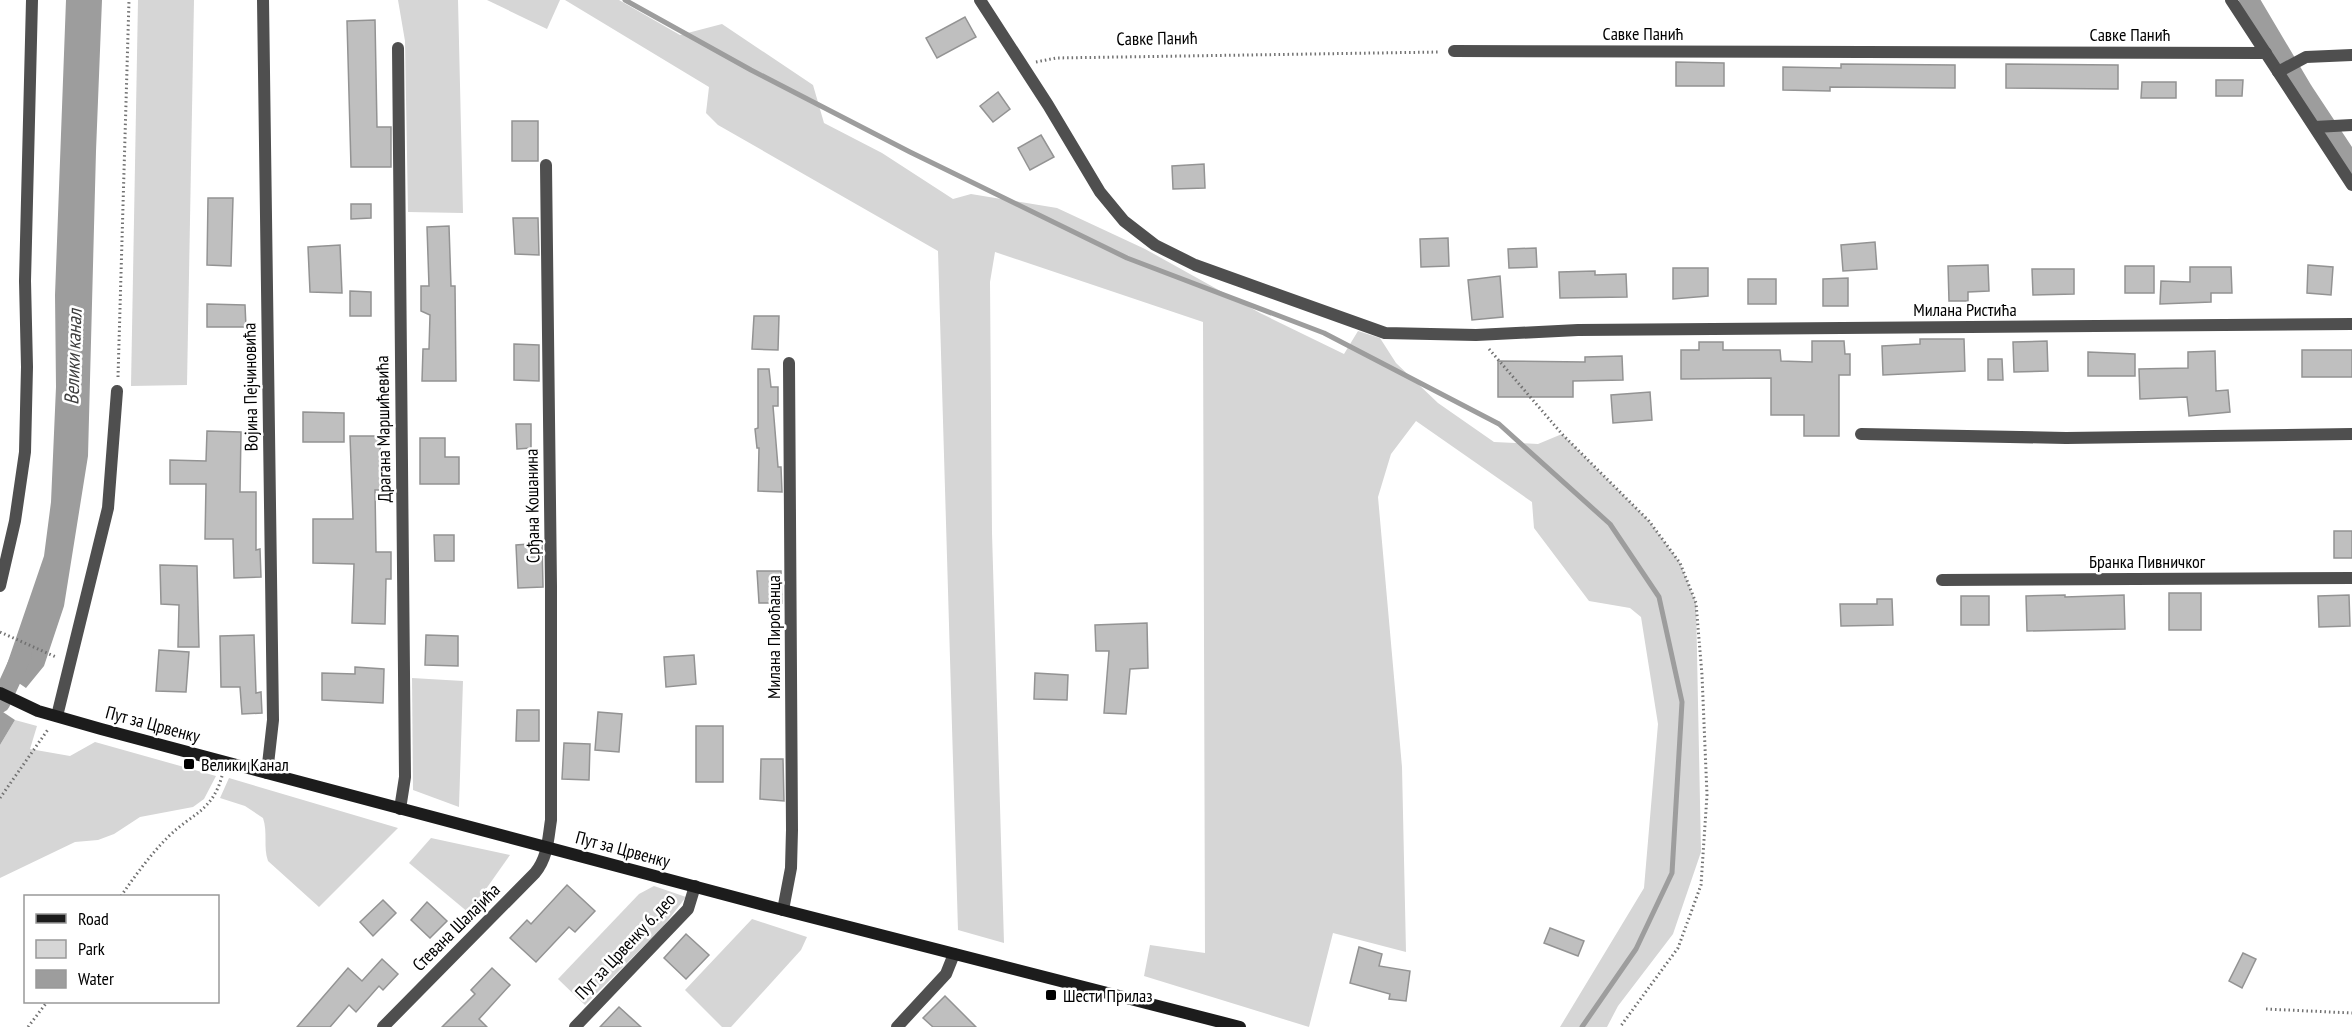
<svg xmlns="http://www.w3.org/2000/svg" width="2352" height="1027" viewBox="0 0 2352 1027" font-family="'PT Sans Narrow',sans-serif">
<style>
.green{fill:#d6d6d6}
.water{fill:#9d9d9d}
.lines{fill:none;stroke-linecap:round;stroke-linejoin:round}
.stream{stroke:#9d9d9d;stroke-width:5}
.canal{stroke:#9d9d9d;stroke-width:20}
.building{fill:#bfbfbf;stroke:#939393;stroke-width:1.5}
.path{stroke:#717171;stroke-width:3;stroke-dasharray:1.5 3;stroke-linecap:butt}
.street{stroke:#4f4f4f;stroke-width:12}
.secondary{stroke:#1c1c1c;stroke-width:12}
.poi-dot{fill:#000;stroke:#fff;stroke-width:2}
.labels{text-anchor:middle;dominant-baseline:central;stroke-width:5;stroke-linejoin:round;paint-order:stroke}
.street-label{font-size:18px;fill:#000;stroke:#fff}
.poi-label{font-size:18px;fill:#000;stroke:#fff;text-anchor:start}
.water-label{font-size:20px;font-style:italic;fill:#3e3e3e;stroke:#fff}
</style>
<rect width="100%" height="100%" fill="#fff"/>
<g class="green">
<path d="M138 0H194L187 385 131 386Z"/>
<path d="M398 0H458L463 213 408 212 405 41Z"/>
<path d="M487 0H560L547 29Z"/>
<path d="M565 0H619L680 35 722 24 813 85 824 123 882 153 953 199 971 194 1057 208 1145 249 1260 313 1344 354 1358 331 1380 338 1396 363 1438 403 1494 442 1538 444 1562 434 1649 521 1680 563 1696 603 1701 852 1673 934 1618 1006 1607 1027H1560L1644 888 1658 724 1641 617 1630 608 1589 601 1534 528 1532 502 1416 421 1391 454 1378 497 1402 767 1406 952 1333 933 1309 1027 1144 976 1150 945 1205 953 1203 322 995 252 990 282 992 533 1004 943 958 930 938 251 718 125 706 113 709 87Z"/>
<path d="M412 678 463 681 459 807 413 790Z"/>
<path d="M15 720 37 726 30 749 70 756 95 742 216 776 204 799 193 807 140 817 114 834 98 840 75 842 0 878V745Z"/>
<path d="M229 778 398 828 319 907 268 861C263 847 268 833 263 818L245 806 220 798Z"/>
<path d="M431 838 510 855 469 913 409 863Z"/>
<path d="M654 886 686 897 662 928 585 1005 558 979 639 894Z"/>
<path d="M752 919 807 937 801 950 731 1027H722L685 990Z"/>
</g>
<g class="water">
<path d="M66 0H102L96 151 88 456 64 606 44 666 26 688 4 673 44 556 51 502 56 387 55 295Z"/>
<path d="M0 710 15 720 0 745Z"/>
</g>
<g class="lines">
<path class="stream" d="M625 0 751 70 910 152 1127 258 1324 333 1499 424 1610 524 1659 597 1682 702 1672 873 1636 949 1582 1027"/>
<g class="canal">
<path d="M2249 0 2303 91 2352 165"/>
<path d="M0 703 22 655"/>
</g>
</g>
<g class="building">
<path d="M965 17 976 37 937 58 926 38Z"/>
<path d="M375 20 377 127H391V167H351L347 21Z"/>
<path d="M1676 62 1724 63V86H1676Z"/>
<path d="M1841 64 1955 65V88L1830 87V91L1783 90V67L1841 68Z"/>
<path d="M2006 64 2118 65V89L2006 88Z"/>
<path d="M2216 80H2243L2242 96H2216Z"/>
<path d="M2142 82H2176V98H2141Z"/>
<path d="M998 92 1010 109 993 122 980 106Z"/>
<rect x="512" y="121" width="26" height="40"/>
<path d="M1041 135 1054 157 1030 170 1018 148Z"/>
<path d="M1204 164 1205 188 1173 189 1172 166Z"/>
<path d="M208 198H233L231 266 207 265Z"/>
<path d="M351 204H371V218L351 219Z"/>
<path d="M513 218H538L539 255 515 254Z"/>
<path d="M449 226 451 286H455L456 381H422L423 349H429L430 315 421 311V286H429L427 227Z"/>
<path d="M1448 238 1449 266 1421 267 1420 239Z"/>
<path d="M1875 242 1877 269 1843 271 1841 245Z"/>
<path d="M340 245 342 293 310 292 308 247Z"/>
<path d="M1536 248 1537 267 1509 268 1508 249Z"/>
<path d="M1988 265 1989 291 1968 292V301H1949L1948 266Z"/>
<path d="M2308 265 2333 267 2331 295 2307 293Z"/>
<rect x="2125" y="266" width="29" height="27"/>
<path d="M2190 267H2231L2232 293H2211V302L2160 304 2161 281 2190 282Z"/>
<path d="M1673 268H1708V296L1673 299Z"/>
<path d="M2032 269H2074V294L2033 295Z"/>
<path d="M1595 271V275L1626 274 1627 297 1560 298 1559 272Z"/>
<path d="M1500 276 1503 317 1472 320 1468 280Z"/>
<path d="M1848 278V306H1823V279Z"/>
<rect x="1748" y="279" width="28" height="25"/>
<path d="M350 291 371 292V316H350Z"/>
<path d="M207 304 245 305 246 327H207Z"/>
<path d="M754 316H779L778 350 752 349Z"/>
<path d="M1920 339H1964L1965 371 1883 375 1882 346 1920 344Z"/>
<path d="M1812 341H1844L1845 354H1850V375H1839V436H1804V415H1771V378L1681 379V350H1699V342H1723V350H1780L1781 361 1812 362Z"/>
<path d="M2047 341 2048 371 2014 372 2013 342Z"/>
<path d="M514 344 539 345V381L514 380Z"/>
<rect x="2302" y="350" width="50" height="27"/>
<path d="M2215 351 2216 391 2228 390 2230 412 2189 416 2187 397 2140 399 2139 369 2188 368V352Z"/>
<path d="M2088 352 2135 354V376H2088Z"/>
<path d="M1622 356 1623 380 1573 381V397H1498V361L1585 362V357Z"/>
<path d="M1988 359H2002L2003 380H1988Z"/>
<path d="M758 369H769L771 387H778V406H773L778 467H781L782 492 758 491 759 448H757L755 429 758 428Z"/>
<path d="M1650 392 1652 420 1613 423 1611 395Z"/>
<path d="M303 412 344 413V442H303Z"/>
<path d="M516 424H531V448L517 449Z"/>
<path d="M207 431 241 432 240 492H256V550L260 549 261 577 234 578 233 539H205L206 484H170V460L206 461Z"/>
<path d="M350 436H380L381 490H375L376 552H391V579H386L385 624 352 623 354 564 313 563V519H353Z"/>
<path d="M420 438H445V457H459V484H420Z"/>
<rect x="2334" y="531" width="18" height="27"/>
<path d="M434 535H454V561H435Z"/>
<path d="M542 543 543 587 518 588 516 545Z"/>
<path d="M160 565 197 566 199 647H178L179 605 161 604Z"/>
<path d="M757 571H781L782 603H759Z"/>
<rect x="2169" y="593" width="32" height="37"/>
<path d="M2065 595V597L2124 595 2125 629 2027 631 2026 596Z"/>
<path d="M2349 595 2350 626 2319 627 2318 596Z"/>
<rect x="1961" y="596" width="28" height="29"/>
<path d="M1877 599H1892L1893 625 1841 626 1840 604H1877Z"/>
<path d="M1147 623 1148 668 1130 669 1126 714 1104 713 1109 651H1096L1095 625Z"/>
<path d="M254 635 256 693 261 692 262 713 242 714 240 687H221L220 636Z"/>
<path d="M426 635 458 636V666L425 665Z"/>
<path d="M159 650 189 652 186 692 156 691Z"/>
<path d="M694 655 696 684 666 687 664 657Z"/>
<path d="M355 667 384 669 383 703 322 700V673L355 674Z"/>
<path d="M1035 673 1068 675 1067 700 1034 699Z"/>
<path d="M517 710H539V741H516Z"/>
<path d="M598 712 622 714 619 752 595 750Z"/>
<rect x="696" y="726" width="27" height="56"/>
<path d="M564 743 590 744 589 780 562 779Z"/>
<path d="M761 759H783L784 801 760 799Z"/>
<path d="M567 885 595 911 575 932 569 927 536 962 510 938 527 920 531 924Z"/>
<path d="M383 900 396 913 373 936 360 922Z"/>
<path d="M427 902 447 921 430 938 411 920Z"/>
<path d="M1550 928 1584 941 1578 956 1544 943Z"/>
<path d="M686 934 709 955 686 979 664 958Z"/>
<path d="M1359 947 1382 954 1379 966 1410 971 1406 1001 1389 999 1390 994 1350 983Z"/>
<path d="M2243 953 2256 959 2242 988 2229 981Z"/>
<path d="M382 959 398 974 383 990 379 986 356 1012 349 1005 330 1027H297L348 968 362 981Z"/>
<path d="M492 968 510 985 479 1019 487 1027H442L475 994 471 990Z"/>
<path d="M945 996 976 1027H933L923 1018Z"/>
<path d="M619 1007 641 1027H600Z"/>
</g>
<g class="lines">
<g class="path">
<path d="M1036 62 1056 58 1440 52"/>
<path d="M1489 349 1562 434 1649 521 1680 563 1696 603 1702 675 1707 795 1701 885 1678 948 1620 1027"/>
<path d="M118 377 129 0"/>
<path d="M0 632 56 657"/>
<path d="M0 798 49 728"/>
<path d="M121 896C135 876 150 855 168 837 192 813 212 812 222 776"/>
<path d="M2266 1009 2352 1013"/>
<path d="M28 1027 47 1002"/>
</g>
<g class="street">
<path d="M263 0 273 720 267 773"/>
<path d="M980 0 1048 105 1100 192 1124 221 1155 245 1195 265 1385 333 1476 335 1578 330 2352 324"/>
<path d="M2231 0 2352 185"/>
<path d="M398 48 405 777 400 809"/>
<path d="M1454 51 2266 53"/>
<path d="M2278 72 2306 57 2352 55"/>
<path d="M2315 127 2352 125"/>
<path d="M1861 434 2066 438 2352 434"/>
<path d="M1942 580 2352 578"/>
<path d="M0 586 15 521 25 452 27 367 25 281 32 0"/>
<path d="M57 716 108 508 117 391"/>
<path d="M783 910 791 868 792 830 789 363"/>
<path d="M383 1027 535 873C548 857 548 839 551 820V587L546 165"/>
<path d="M575 1027 688 909 695 886"/>
<path d="M897 1027 946 974 954 954"/>
</g>
<path class="secondary" d="M0 693 38 711 101 729 783 910 1240 1027"/>
</g>
<g class="poi-dot">
<rect x="183" y="758" width="12" height="12" rx="3"/>
<rect x="1045" y="989" width="12" height="12" rx="3"/>
</g>
<g class="labels">
<g class="street-label">
<text x="1643" y="33">Савке Панић</text>
<text x="2130" y="34">Савке Панић</text>
<text transform="translate(1157 38) rotate(-1)">Савке Панић</text>
<text x="1965" y="309">Милана Ристића</text>
<text transform="translate(250 387) rotate(-91)">Војина Пејчиновића</text>
<text transform="translate(383 429) rotate(-91)">Драгана Маршићевића</text>
<text transform="translate(532 506) rotate(-91)">Срђана Кошанина</text>
<text x="2147" y="561">Бранка Пивничког</text>
<text transform="translate(773 637) rotate(-90)">Милана Пироћанца</text>
<text transform="translate(153 724) rotate(15)">Пут за Црвенку</text>
<text transform="translate(623 849) rotate(15)">Пут за Црвенку</text>
<text transform="translate(456 927) rotate(-45)">Стевана Шалајића</text>
<text transform="translate(625 946) rotate(-47)">Пут за Црвенку 6. део</text>
</g>
<g class="poi-label">
<text x="201" y="764">Велики Канал</text>
<text x="1063" y="995">Шести Прилаз</text>
</g>
<g class="water-label">
<text transform="translate(73 357) rotate(-88)">Велики канал</text>
</g>
</g>
<rect x="24" y="895" width="195" height="108" fill="#ffffff" stroke="#999999" stroke-width="1.5"/>
<rect x="36" y="914" width="30" height="9" fill="#1c1c1c" stroke="#999999" stroke-width="1.5"/>
<text x="78" y="925" font-size="18" fill="#000000">Road</text>
<rect x="36" y="940" width="30" height="18" fill="#d6d6d6" stroke="#999999" stroke-width="1.5"/>
<text x="78" y="955" font-size="18" fill="#000000">Park</text>
<rect x="36" y="970" width="30" height="18" fill="#9d9d9d" stroke="#999999" stroke-width="1.5"/>
<text x="78" y="985" font-size="18" fill="#000000">Water</text>
</svg>
